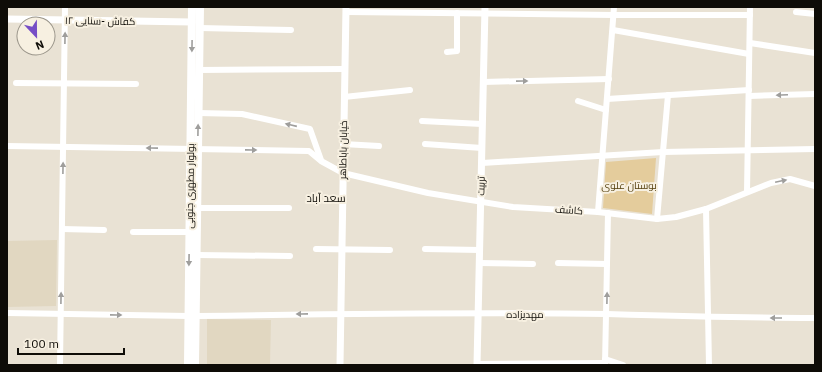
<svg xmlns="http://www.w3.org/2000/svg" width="822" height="372" viewBox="0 0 822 372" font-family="'IBM Plex Sans',Cairo,sans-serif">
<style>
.built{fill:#e1d7c1}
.green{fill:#e4cc9c}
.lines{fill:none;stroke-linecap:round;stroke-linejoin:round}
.minor{stroke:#fff;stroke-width:6}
.tertiary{stroke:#fff;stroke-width:7}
.secondary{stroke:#fff;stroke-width:8}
.oneway{fill:#9f9e9c}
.labels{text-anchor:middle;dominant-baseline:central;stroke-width:4;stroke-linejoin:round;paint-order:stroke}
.street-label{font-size:10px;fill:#0e0c07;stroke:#f7f0e1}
.park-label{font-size:10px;fill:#56410f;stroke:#f7f0e1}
.neighbourhood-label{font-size:11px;fill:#0e0c07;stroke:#f7f0e1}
</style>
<rect width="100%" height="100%" fill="#e9e2d4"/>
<g class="built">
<path d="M57 240 56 306 7 307V241Z"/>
<path d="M207 319 271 320 270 364H207Z"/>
</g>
<path class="green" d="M656 158 652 214 603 208 606 162Z"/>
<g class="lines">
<g class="minor">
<path d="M346 12 614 15H750"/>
<path d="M796 12 815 14"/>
<path d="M200 28 291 30"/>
<path d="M613 30 749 54"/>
<path d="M750 43 815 53"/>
<path d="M447 52 457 51V13"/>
<path d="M199 70 345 69"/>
<path d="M483 82 609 79"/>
<path d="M16 83 136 84"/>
<path d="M749 96 815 94"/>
<path d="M344 97 410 90"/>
<path d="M607 99 749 90"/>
<path d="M578 101 606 110"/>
<path d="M198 113 242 114 310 129 321 160"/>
<path d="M422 121 482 124"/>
<path d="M343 144 379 146"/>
<path d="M425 144 482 148"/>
<path d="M7 146 309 151 321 161 343 173 428 193 513 207 598 212 657 219 676 217 706 209 771 183 790 179 815 186"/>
<path d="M482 163 663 152 815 149"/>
<path d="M747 192 750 7"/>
<path d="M197 208H289"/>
<path d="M706 209 709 365"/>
<path d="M598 212 614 7"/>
<path d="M657 219 668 95"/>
<path d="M62 229 104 230"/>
<path d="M133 232H190"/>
<path d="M316 249 390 250"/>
<path d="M425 249 480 250"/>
<path d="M197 255 290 256"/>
<path d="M479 263 533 264"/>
<path d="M558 263 607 264"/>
<path d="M7 313 189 316"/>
<path d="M196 316C333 314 470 312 607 314 676 316 745 318 815 318"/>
<path d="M605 359 623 365"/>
<path d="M477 364 605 363"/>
<path d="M60 365 65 7"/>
<path d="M605 365 608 213"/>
</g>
<g class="tertiary">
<path d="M7 19 192 22"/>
<path d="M340 365 346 7"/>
<path d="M477 365 485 7"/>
</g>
<g class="secondary">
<path d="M188 365 192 7"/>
<path d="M195 365 200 7"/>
</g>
</g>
<defs><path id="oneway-solid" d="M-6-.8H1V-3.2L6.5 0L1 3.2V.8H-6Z"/></defs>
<g class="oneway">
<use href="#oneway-solid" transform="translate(65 38) rotate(-89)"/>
<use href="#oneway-solid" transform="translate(192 46) rotate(91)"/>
<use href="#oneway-solid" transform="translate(522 81) rotate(-1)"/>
<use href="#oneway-solid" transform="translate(782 95) rotate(178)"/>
<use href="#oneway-solid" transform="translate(291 125) rotate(-167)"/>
<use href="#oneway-solid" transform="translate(198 130) rotate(-89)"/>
<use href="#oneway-solid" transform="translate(152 148) rotate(-179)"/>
<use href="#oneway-solid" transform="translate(251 150) rotate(1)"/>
<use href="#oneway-solid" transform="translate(63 168) rotate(-89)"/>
<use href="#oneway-solid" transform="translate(781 181) rotate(-12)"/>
<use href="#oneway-solid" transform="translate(189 260) rotate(91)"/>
<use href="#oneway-solid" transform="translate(61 298) rotate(-89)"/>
<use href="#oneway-solid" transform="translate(607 298) rotate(-89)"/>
<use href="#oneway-solid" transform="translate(302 314) rotate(179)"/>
<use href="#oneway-solid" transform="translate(116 315) rotate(1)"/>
<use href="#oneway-solid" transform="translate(776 318) rotate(-180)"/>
</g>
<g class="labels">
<g class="street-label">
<text transform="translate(100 21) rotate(1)">کفاش -سنایی ۱۲</text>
<text transform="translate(343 150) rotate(-89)">خیابان باباطاهر</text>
<text transform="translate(190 186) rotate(-89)">بولوار مطهری جنوبی</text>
<text transform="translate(481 186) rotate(-89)">تربیت</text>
<text transform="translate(569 210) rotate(4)">کاشف</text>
<text x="525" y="314">مهدیزاده</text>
</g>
<g class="park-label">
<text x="629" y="185">بوستان علوی</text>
</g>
<g class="neighbourhood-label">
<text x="326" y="198">سعد آباد</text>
</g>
</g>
<rect width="822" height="372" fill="none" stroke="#0e0c07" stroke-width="16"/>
<g transform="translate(36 36) rotate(158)"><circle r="19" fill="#f7f0e1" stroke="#9a958a"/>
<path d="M0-3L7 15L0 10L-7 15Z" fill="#764dc6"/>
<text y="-6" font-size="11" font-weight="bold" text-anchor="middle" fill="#0e0c07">N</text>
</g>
<path d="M18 348v6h106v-6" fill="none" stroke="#0e0c07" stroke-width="2"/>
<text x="24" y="348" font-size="12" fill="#0e0c07" stroke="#f7f0e1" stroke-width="3" paint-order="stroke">100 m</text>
</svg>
